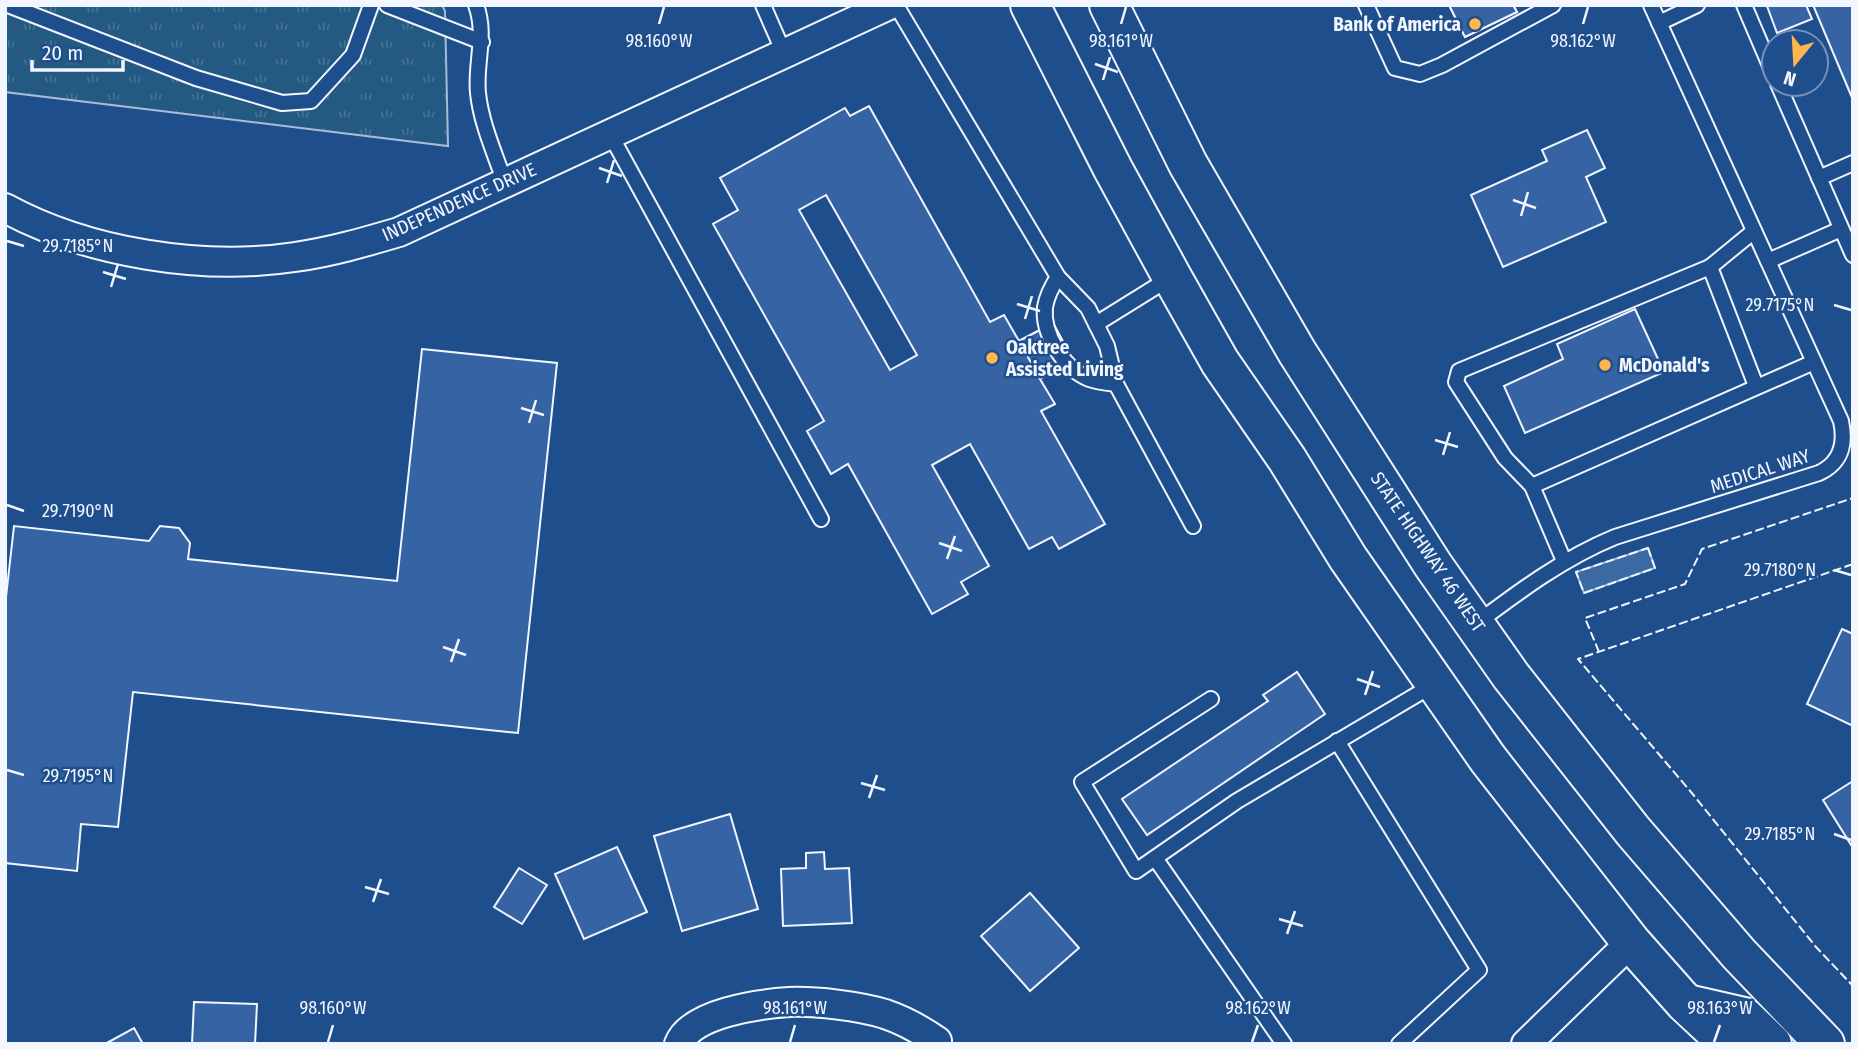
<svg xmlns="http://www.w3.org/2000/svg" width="1858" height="1049" viewBox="0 0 1858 1049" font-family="'Fira Sans Condensed',sans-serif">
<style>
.grass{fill:url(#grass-tufts);stroke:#a8bbd7;stroke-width:2}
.water{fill:#3b69a3;stroke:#a8bbd7;stroke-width:2}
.building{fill:#3563a3;stroke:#f2f6ff;stroke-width:2;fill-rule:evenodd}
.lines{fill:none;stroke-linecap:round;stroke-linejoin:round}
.lane-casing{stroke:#f2f6ff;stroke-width:18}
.street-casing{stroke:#f2f6ff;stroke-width:32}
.primary-casing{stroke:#f2f6ff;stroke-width:42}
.lane{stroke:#1f4e8c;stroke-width:14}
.street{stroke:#1f4e8c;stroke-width:28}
.primary{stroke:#1f4e8c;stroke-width:38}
.fence{stroke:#f2f6ff;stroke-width:2;stroke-dasharray:9 3.5;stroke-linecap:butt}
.ticks{fill:none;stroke:#f2f6ff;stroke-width:2.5}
.poi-dot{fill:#ffb74d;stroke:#1f4e8c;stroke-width:2.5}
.labels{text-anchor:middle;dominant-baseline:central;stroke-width:5;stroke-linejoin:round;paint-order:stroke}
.poi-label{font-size:19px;font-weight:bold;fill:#f2f6ff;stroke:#1f4e8c;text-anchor:start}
.street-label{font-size:19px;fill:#f2f6ff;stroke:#1f4e8c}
.ticks-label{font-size:18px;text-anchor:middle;fill:#f2f6ff;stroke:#1f4e8c;stroke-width:5;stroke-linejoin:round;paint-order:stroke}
</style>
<defs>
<pattern id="grass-tufts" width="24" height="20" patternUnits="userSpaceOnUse" patternTransform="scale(1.75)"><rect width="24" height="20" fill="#245a82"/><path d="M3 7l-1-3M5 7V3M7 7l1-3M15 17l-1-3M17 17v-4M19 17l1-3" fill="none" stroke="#447295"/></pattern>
</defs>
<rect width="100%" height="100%" fill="#1f4e8c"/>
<path class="grass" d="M5 5H442L445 11 448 146 5 92Z"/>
<path class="water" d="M1648 548 1655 568 1584 593 1576 572Z"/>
<g class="building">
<path d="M1449 5H1513L1517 12 1465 37Z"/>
<path d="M1449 5H1513L1517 12 1465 37Z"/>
<path d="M1769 5H1806L1812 19 1777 33 1767 6Z"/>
<path d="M1813 5H1853V100Z"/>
<path d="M869 106 990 322 1004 315 1019 341 1053 323 1073 360 1040 379 1055 404 1041 411 1105 524 1059 549 1052 537 1029 549 970 444 932 465 989 566 961 582 968 594 932 614 848 464 831 474 807 431 824 421 713 224 738 210 720 178 845 108 850 116ZM826 195 917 355 890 370 799 210Z"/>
<path d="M1587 130 1605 168 1586 177 1606 222 1503 267 1471 195 1547 161 1542 150Z"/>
<path d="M1635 309 1664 372 1525 433 1504 386 1563 359 1557 344Z"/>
<path d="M1053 323 1073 360 1040 379 1019 341Z"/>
<path d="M422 349 557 363 518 733 133 692 118 827 81 824 77 871 5 863V606L14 526 149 541 160 526 179 528 190 543 188 559 397 581Z"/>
<path d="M1842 629 1853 634V726L1807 704Z"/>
<path d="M1297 672 1325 714 1147 835 1122 799 1268 701 1263 695Z"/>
<path d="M1853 781V848L1823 800Z"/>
<path d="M730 814 758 909 682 931 654 836Z"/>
<path d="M617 847 647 912 584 939 555 874Z"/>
<path d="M824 852 825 869 849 868 852 923 783 926 781 869 806 868V853Z"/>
<path d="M519 868 547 885 522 924 494 907Z"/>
<path d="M1030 893 1079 948 1030 991 981 936Z"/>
<path d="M194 1002 257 1004 255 1044H192Z"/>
<path d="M134 1028 143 1044H105Z"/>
</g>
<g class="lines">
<g class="lane-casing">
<g id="lane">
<path d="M8 5 196 78 282 103 311 101 353 55 371 5"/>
<path d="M387 5 482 42"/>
<path d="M476 5C487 35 475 63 478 93 481 123 495 154 505 183"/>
<path d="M763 5 784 53"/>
<path d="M896 5 1058 277 1088 308 1107 346 1116 384 1193 526"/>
<path d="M1366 5 1395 68 1420 74 1442 65 1553 5"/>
<path d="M1744 5 1774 75"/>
<path d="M1659 23 1697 5"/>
<path d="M1778 84 1853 255"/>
<path d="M610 134 821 519"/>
<path d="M1819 178 1853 163"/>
<path d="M1754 231 1710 267 1756 386"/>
<path d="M1768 261 1841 229"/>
<path d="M1058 277C1052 286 1047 296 1045 307 1042 334 1064 369 1089 379 1097 382 1107 383 1116 384"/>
<path d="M1096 324 1170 278"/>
<path d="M1532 486 1505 458 1456 382 1459 371 1710 267"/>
<path d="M1564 561 1532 486 1814 362"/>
<path d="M1477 623C1521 590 1564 558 1615 537L1819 473C1841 463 1846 444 1841 421L1651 5"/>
<path d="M1211 699 1082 782 1136 871 1237 801 1433 685"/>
<path d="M1337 741 1479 970 1399 1044"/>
<path d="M1155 858 1284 1044"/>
</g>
</g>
<g class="street-casing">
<g id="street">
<path d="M5 208C88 253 202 271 295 257 331 252 365 242 399 232L889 5"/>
<path d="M679 1044C691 1013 759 1004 789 1002 816 1001 859 1006 885 1014 903 1020 921 1030 937 1041"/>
<path d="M1526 1044 1631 942"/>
</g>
</g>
<g class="primary-casing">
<g id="primary">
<path d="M1030 5 1113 169 1172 277 1220 362 1287 459 1348 558 1488 759 1631 942 1685 1003 1729 1044"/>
<path d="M1109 5 1188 164 1297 352 1433 565 1511 676 1633 831 1739 954 1825 1044"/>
<path d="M1687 1004 1744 1017 1772 1044"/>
</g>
</g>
<use href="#lane" class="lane"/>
<use href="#street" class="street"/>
<use href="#primary" class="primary"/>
<g class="fence">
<path d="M1648 548 1655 568 1584 593 1576 572Z"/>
<path d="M1853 564 1578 659 1691 792 1816 947 1853 986"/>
<path d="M1599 652 1585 618 1685 584 1702 549 1853 498"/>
</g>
</g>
<path class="ticks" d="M659 24 664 7M1121 24 1126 7M1583 24 1588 7M1095 64 1118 72M1103 80 1110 57M599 168 622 176M607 183 614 160M1513 200 1536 208M1521 216 1528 192M7 241 24 246M103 272 126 279M111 287 118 264M1017 304 1040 311M1834 305 1851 310M1025 319 1032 296M521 408 544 415M529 423 536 400M1435 440 1458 447M1443 455 1450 432M7 505 24 511M939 543 962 551M947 559 955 536M1834 570 1851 575M443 647 466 655M451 662 459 639M1357 679 1380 687M1365 695 1373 671M7 770 24 775M861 783 885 790M869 798 877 775M1834 834 1851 840M365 887 389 894M373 902 381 879M1279 919 1303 926M1287 934 1295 911M328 1042 333 1025M790 1042 795 1025M1252 1042 1258 1025M1714 1042 1720 1025"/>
<g class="poi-dot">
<circle cx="1475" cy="24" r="7"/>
<circle cx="992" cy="358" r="7"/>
<circle cx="1605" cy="365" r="7"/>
</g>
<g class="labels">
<g class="poi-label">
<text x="1461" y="24" text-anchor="end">Bank of America</text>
<text x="1006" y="347">Oaktree<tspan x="1006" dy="22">Assisted Living</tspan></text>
<text x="1619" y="365">McDonald's</text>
</g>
<g class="street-label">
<text transform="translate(459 202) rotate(-24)">INDEPENDENCE DRIVE</text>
<text transform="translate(1760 471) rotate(-18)">MEDICAL WAY</text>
<text transform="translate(1428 552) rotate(56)">STATE HIGHWAY 46 WEST</text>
</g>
</g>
<g class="ticks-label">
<text x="659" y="47">98.160°W</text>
<text x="1121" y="47">98.161°W</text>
<text x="1583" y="47">98.162°W</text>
<text x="78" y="252">29.7185°N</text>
<text x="1780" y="311">29.7175°N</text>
<text x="78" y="517">29.7190°N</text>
<text x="1780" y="576">29.7180°N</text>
<text x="78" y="782">29.7195°N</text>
<text x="1780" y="840">29.7185°N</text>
<text x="333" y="1014">98.160°W</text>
<text x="795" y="1014">98.161°W</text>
<text x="1258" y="1014">98.162°W</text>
<text x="1720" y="1014">98.163°W</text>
</g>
<rect width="1858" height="1049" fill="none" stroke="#f2f6ff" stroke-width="14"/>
<g transform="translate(1795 63) rotate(198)"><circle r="33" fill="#1f4e8c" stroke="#7391ba" stroke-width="2"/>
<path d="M0-5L12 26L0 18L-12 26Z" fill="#ffb74d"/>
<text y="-10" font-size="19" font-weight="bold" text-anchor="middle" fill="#f2f6ff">N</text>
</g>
<path d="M32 60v10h91v-10" fill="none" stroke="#f2f6ff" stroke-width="3.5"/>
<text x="42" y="60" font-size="21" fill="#f2f6ff" stroke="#1f4e8c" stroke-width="5" paint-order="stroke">20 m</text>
</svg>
